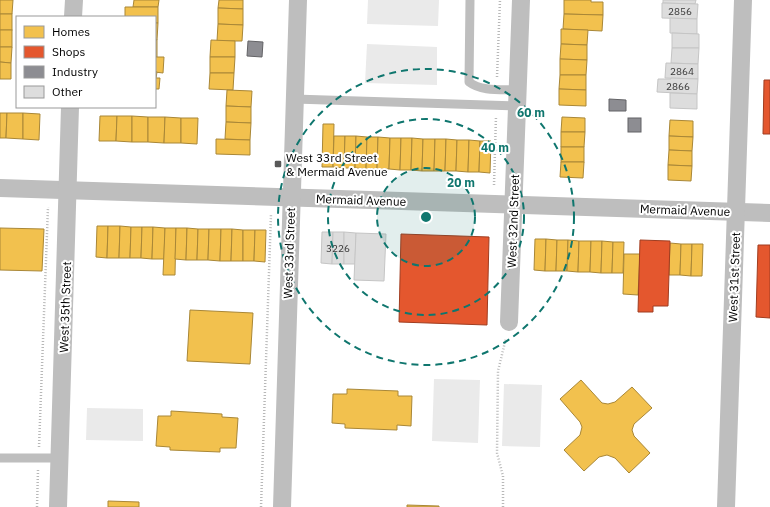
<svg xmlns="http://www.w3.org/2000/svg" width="770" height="507" viewBox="0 0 770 507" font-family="'IBM Plex Sans',sans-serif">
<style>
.green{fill:#eaeaea}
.homes{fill:#f2c14e;stroke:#a98737}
.shops{fill:#e4572e;stroke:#a03d20}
.industry{fill:#8d8d92;stroke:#636366}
.building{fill:#ddd;stroke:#c5c5c5}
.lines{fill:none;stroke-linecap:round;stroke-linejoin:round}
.path{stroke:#b8b8b8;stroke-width:2.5;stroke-dasharray:1 2;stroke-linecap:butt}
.lane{stroke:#bebebe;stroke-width:9}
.street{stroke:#bebebe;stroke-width:18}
.ring{fill:none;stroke:#0f766e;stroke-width:2;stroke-dasharray:7 5}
.poi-dot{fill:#595959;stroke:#fff;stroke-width:1.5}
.labels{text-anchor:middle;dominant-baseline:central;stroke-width:4;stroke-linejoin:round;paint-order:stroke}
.number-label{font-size:10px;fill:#373737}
.poi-label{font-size:12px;fill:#000;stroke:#fff;text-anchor:start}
.street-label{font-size:12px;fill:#000;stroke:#fff}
.centre{fill:#0f766e;stroke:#fff;stroke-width:2}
.ring-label{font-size:12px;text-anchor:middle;font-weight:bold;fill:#0f766e;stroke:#fff;stroke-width:4;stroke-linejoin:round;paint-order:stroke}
</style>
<rect width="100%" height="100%" fill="#fff"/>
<g class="green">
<path d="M368 0H439L438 26 367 24Z"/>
<path d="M367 44 437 47V85L365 83Z"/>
<path d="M434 379 480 380 478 443 432 441Z"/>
<path d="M504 384 542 385 540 447 502 446Z"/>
<path d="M87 408 143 409V441L86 440Z"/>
</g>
<g class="homes">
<path d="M0 0H13L12 14H0Z"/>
<path d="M134 0H159L158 7H133Z"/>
<path d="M219 0H243V9L218 8Z"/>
<path d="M564 0H591V2H603V15L564 14Z"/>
<path d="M125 7H158V23H155V17H125Z"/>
<path d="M218 8 243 9V25L218 24Z"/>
<rect x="0" y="14" width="12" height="16"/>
<path d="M564 14 603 15 602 31 563 29Z"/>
<path d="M155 23H158L157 40H155Z"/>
<path d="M218 24 243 25 242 41H217Z"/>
<path d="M561 29 588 30 587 45 561 44Z"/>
<rect x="0" y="30" width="12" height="17"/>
<rect x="155" y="40" width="2" height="17"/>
<path d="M211 40 235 41V57H210Z"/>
<path d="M561 44 587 45V60L560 59Z"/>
<path d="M0 47H12L11 63 0 62Z"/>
<path d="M155 57H164L163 73 155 72Z"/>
<path d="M210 57H235L234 73H210Z"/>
<path d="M560 59 587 60 586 75H560Z"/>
<path d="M0 62 11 63V79H0Z"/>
<path d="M155 72H157L156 78H160L159 89H155Z"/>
<path d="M210 73H234L233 90 209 89Z"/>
<path d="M560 75H586V90L559 89Z"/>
<path d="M559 89 586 90V106L559 105Z"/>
<path d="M227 90 252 91 251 107 226 106Z"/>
<path d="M226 106 251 107V123L226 122Z"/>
<path d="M0 113H7L6 138H0Z"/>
<path d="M7 113H23V139L6 138Z"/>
<path d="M23 113 40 114 39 140 23 139Z"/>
<path d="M100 116H117L116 141H99Z"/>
<path d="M117 116H132V142L116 141Z"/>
<path d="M132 116 148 117V142H132Z"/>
<path d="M148 117H165L164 143 148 142Z"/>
<path d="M165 117 181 118V143H164Z"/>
<path d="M562 117 585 118V132H561Z"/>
<path d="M181 118H198L197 144 181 143Z"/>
<path d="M670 120 693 121V137L669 136Z"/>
<path d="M226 122 251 123 250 140 225 139Z"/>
<path d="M323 124H334L333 167H322Z"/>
<path d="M561 132H585L584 147H561Z"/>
<path d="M334 136H345L344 168 333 167Z"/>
<path d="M345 136H356L355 168H344Z"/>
<path d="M356 136 367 137 366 169 355 168Z"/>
<path d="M669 136 693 137 692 151 669 150Z"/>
<path d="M367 137H378L377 169H366Z"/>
<path d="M378 137 390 138 389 169H377Z"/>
<path d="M390 138H401L400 170 389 169Z"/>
<path d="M401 138H412L411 170H400Z"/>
<path d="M412 138 423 139 422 171 411 170Z"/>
<path d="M216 139 250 140V155L216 154Z"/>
<path d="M423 139H435L434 171H422Z"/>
<path d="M435 139H446L445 171H434Z"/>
<path d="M446 139 457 140 456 171H445Z"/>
<path d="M457 140H469L468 172 456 171Z"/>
<path d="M469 140 480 141 479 172H468Z"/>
<path d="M480 141H491L490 173 479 172Z"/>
<rect x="561" y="147" width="23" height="15"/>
<path d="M669 150 692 151V166L668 165Z"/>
<path d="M561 162H584L583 178 560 177Z"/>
<path d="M668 165 692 166 691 181 668 180Z"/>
<path d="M97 226H108L107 258 96 257Z"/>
<path d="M108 226H120L119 258H107Z"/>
<path d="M120 226 131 227 130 258H119Z"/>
<path d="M131 227H142L141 258H130Z"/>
<path d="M142 227H153L152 259 141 258Z"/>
<path d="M153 227 165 228 164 259H152Z"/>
<path d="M0 228 44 229 42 271 0 270Z"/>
<path d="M165 228H176L175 275H163Z"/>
<path d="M176 228H187L186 260 175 259Z"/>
<path d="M187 228 198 229 197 260H186Z"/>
<path d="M198 229H209L208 260H197Z"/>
<path d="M209 229H221L220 261 208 260Z"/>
<path d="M221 229H232L231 261H220Z"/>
<path d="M232 229 243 230V261H231Z"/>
<path d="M243 230H255L254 261H243Z"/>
<path d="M255 230H266L265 262 254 261Z"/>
<path d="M535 239H546L545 271 534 270Z"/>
<path d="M546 239 557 240 556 271H545Z"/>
<path d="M557 240H568L567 271H556Z"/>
<path d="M568 240 579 241 578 272 567 271Z"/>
<path d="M579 241H591L590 272H578Z"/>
<path d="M591 241H602L601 273 590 272Z"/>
<path d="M602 241 613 242 612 273H601Z"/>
<path d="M613 242H624L623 273H612Z"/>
<path d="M670 243 681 244 680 275H669Z"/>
<path d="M681 244H692L691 276 680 275Z"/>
<path d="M692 244H703L702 276H691Z"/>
<path d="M624 254H640L638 295 623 294Z"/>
<path d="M190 310 253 313 250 364 187 361Z"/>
<path d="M581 380 602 403 608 404 615 402 632 387 652 408 634 424 632 430 634 436 650 453 629 473 615 458 607 455 599 457 584 471 564 450 580 435 582 427 580 422 560 399Z"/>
<path d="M347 389 398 391V396H412L411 426 397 425V430L345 428V424L332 423 333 394H347Z"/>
<path d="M171 411 222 414V417L238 418 236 448H220V452L170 450V447L156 446 158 416H171Z"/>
<path d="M108 501 139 502V507H108Z"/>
<path d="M407 505 439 506V507H407Z"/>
</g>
<g class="shops">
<path d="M764 80H770V134H763Z"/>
<path d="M401 234 489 237 487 325 399 322Z"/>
<path d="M640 240 670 241 668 306H653V312H638Z"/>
<path d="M758 245H770V318L756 317Z"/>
</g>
<g class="industry">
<path d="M248 41 263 42 262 57 247 56Z"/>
<path d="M609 99 626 100V111H609Z"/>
<rect x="628" y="118" width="13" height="14"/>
</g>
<g class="building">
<path d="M663 0H696L695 4 663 3Z"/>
<path d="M662 3 698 4 697 19 662 18Z"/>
<path d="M670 18 697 19V34L670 33Z"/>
<path d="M672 33 699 34V48H672Z"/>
<path d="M672 48H699L698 64 671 63Z"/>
<path d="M666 63 698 64V79L665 78Z"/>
<path d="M671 78 698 79 697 94 657 92 658 79H671Z"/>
<path d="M670 93 697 94V109L670 108Z"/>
<path d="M322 232H333L332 264 321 263Z"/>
<path d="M333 232H344V264H332Z"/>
<path d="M344 232 356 233 355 264H344Z"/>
<path d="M356 233 386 234 384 281 354 280Z"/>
</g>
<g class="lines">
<g class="path">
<path d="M497 77 500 0"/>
<path d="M494 185 496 116"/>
<path d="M39 447 48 207"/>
<path d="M37 507 38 470"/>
<path d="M261 507 271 214"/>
<path d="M503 507V476L497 453 498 371 506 338"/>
</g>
<g class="lane">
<path d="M470 0 469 82C482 92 503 89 518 90"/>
<path d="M294 99 517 106"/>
<path d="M0 458H60"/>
</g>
<g class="street">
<path d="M73 17 74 0"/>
<path d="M0 188 770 213"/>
<path d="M509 322 521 0"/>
<path d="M58 507 70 107"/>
<path d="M282 507 298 0"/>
<path d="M726 507 743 0"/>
</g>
</g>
<circle cx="426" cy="217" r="49" fill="#0f766e" fill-opacity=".12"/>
<g class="ring">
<circle cx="426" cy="217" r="49"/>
<circle cx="426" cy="217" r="98"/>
<circle cx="426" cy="217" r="148"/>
</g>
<rect class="poi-dot" x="274" y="160" width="8" height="8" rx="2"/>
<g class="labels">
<g class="number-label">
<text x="680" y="11">2856</text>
<text x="682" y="71">2864</text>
<text x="678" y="86">2866</text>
<text x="338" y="248">3226</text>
</g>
<g class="poi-label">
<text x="286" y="157">West 33rd Street<tspan x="286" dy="14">&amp; Mermaid Avenue</tspan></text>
</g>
<g class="street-label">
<text transform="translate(361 200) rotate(2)">Mermaid Avenue</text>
<text transform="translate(685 210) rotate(2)">Mermaid Avenue</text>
<text transform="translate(513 221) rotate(-88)">West 32nd Street</text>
<text transform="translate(289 253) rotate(-88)">West 33rd Street</text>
<text transform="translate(734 277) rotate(-88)">West 31st Street</text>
<text transform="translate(65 307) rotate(-88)">West 35th Street</text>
</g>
</g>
<circle cx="426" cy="217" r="6" class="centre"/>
<g class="ring-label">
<text x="531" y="117">60 m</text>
<text x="495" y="152">40 m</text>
<text x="461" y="187">20 m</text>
</g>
<rect x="16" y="16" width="140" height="92" fill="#ffffff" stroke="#999999"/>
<rect x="24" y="26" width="20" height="12" fill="#f2c14e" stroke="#999999"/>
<text x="52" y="36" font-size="12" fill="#000000">Homes</text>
<rect x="24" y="46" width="20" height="12" fill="#e4572e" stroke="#999999"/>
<text x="52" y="56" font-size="12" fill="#000000">Shops</text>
<rect x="24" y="66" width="20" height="12" fill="#8d8d92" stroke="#999999"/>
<text x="52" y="76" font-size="12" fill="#000000">Industry</text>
<rect x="24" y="86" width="20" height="12" fill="#dddddd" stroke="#999999"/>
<text x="52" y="96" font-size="12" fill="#000000">Other</text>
</svg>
